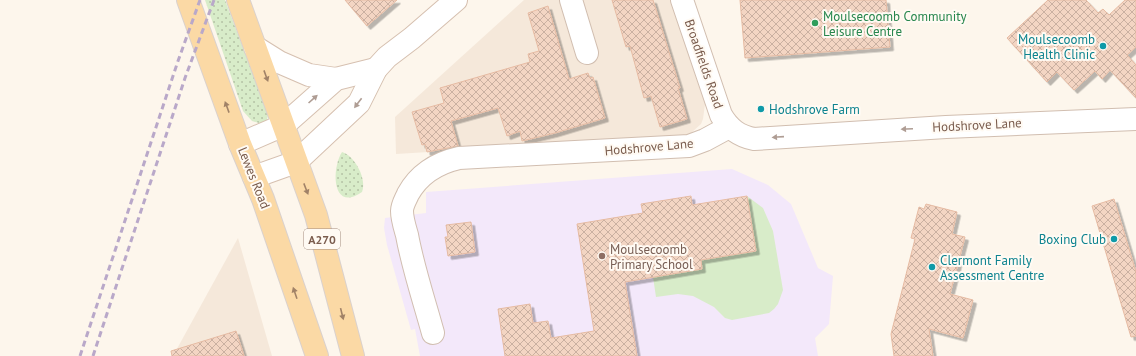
<svg xmlns="http://www.w3.org/2000/svg" width="1136" height="356" viewBox="0 0 1136 356" font-family="'PT Sans',sans-serif">
<style>
.residential{fill:#f5e8da}
.education{fill:#f3e8fa}
.grass{fill:url(#grass-dots)}
.park{fill:#d8ecc9}
.building{fill:url(#building-cross-hatch);stroke:#e6bba3;filter:url(#shadow)}
.lines{fill:none;stroke-linecap:round;stroke-linejoin:round}
.street-casing{stroke:#d1beb0;stroke-width:24}
.secondary-casing{stroke:#d6c0b0;stroke-width:24}
.primary-casing{stroke:#dad1cd;stroke-width:24}
.street{stroke:#fff;stroke-width:22}
.secondary{stroke:#fff;stroke-width:22}
.primary{stroke:#fbd9a5;stroke-width:22}
.rail{stroke:#b9a8c9;stroke-width:3;stroke-dasharray:6 4;stroke-linecap:butt}
.oneway{fill:#a18267}
.oneway2{fill:#af9d94}
.leisure-dot{fill:#2e9e5b;stroke:#fffaf3;stroke-width:1.5}
.culture-dot{fill:#0f9aa8;stroke:#fffaf3;stroke-width:1.5}
.education-dot{fill:#8d6e63;stroke:#fffaf3;stroke-width:1.5}
.labels{text-anchor:middle;dominant-baseline:central;stroke-width:4;stroke-linejoin:round;paint-order:stroke}
.shield{fill:#fffaf3;stroke:#a28b7f;stroke-width:1}
.shield-label{font-size:12px;font-weight:bold;fill:#7a5c4d}
.leisure-label{font-size:13px;fill:#27864d;stroke:#fffaf3;text-anchor:start}
.culture-label{font-size:13px;fill:#0d838f;stroke:#fffaf3;text-anchor:end}
.street-label{font-size:13px;fill:#7a5c4d;stroke:#fffaf3}
.education-label{font-size:13px;fill:#785e54;stroke:#fffaf3;text-anchor:start}
</style>
<defs>
<pattern id="grass-dots" width="8" height="8" patternUnits="userSpaceOnUse"><rect width="8" height="8" fill="#d8ecc9"/><path d="M2 2h.1M6 6h.1" fill="none" stroke="#b4c2a5" stroke-width="1.8" stroke-linecap="round"/></pattern>
<pattern id="building-cross-hatch" width="8" height="8" patternUnits="userSpaceOnUse"><rect width="8" height="8" fill="#f3d5c3"/><path d="M0 0l8 8M0 8l8-8" fill="none" stroke="#cab0a1"/></pattern>
<filter id="shadow"><feDropShadow dx="3.5" dy="3.5" stdDeviation="0" flood-color="#0004"/></filter>
</defs>
<rect width="100%" height="100%" fill="#fdf6ec"/>
<g class="residential">
<path d="M524 0H670L705 104 703 119 701 124 691 133 685 136 396 154 395 117Z"/>
<path d="M238 238 272 356H173Z"/>
</g>
<path class="education" d="M732 169 768 185 791 204 818 268 833 276 829 324 815 338 818 356H420L415 329 411 330 387 245 384 228 385 218 426 213V192Z"/>
<g class="grass">
<path d="M205 0H225L268 114 267 120 262 124 252 121 243 111Z"/>
<path d="M342 152C355 156 367 179 362 192 332 213 331 169 342 152Z"/>
</g>
<path class="park" d="M747 196 763 208 773 231 783 290 778 304 774 309 769 313 732 320 725 318 714 307 693 296 678 294 656 297 653 277 702 269 701 260 756 251Z"/>
<g class="building">
<path d="M345 0H397L367 26Z"/>
<path d="M612 0H653L680 88H678L687 119 660 127 651 96 644 98 630 46 626 47Z"/>
<path d="M740 0H886L890 47 745 58Z"/>
<path d="M1048 0H1086L1098 13 1103 9 1109 15 1125 0H1136V47L1127 55 1136 65V98L1110 70 1102 79 1095 71 1074 90 1057 72 1047 82 1007 38Z"/>
<path d="M548 6 569 79 588 73 590 78 593 77 605 118 555 133 522 141 520 131 507 136 498 108 451 121 458 146 427 152 425 144 422 145 412 112 444 103 440 88 530 62 528 54 539 51 528 13Z"/>
<path d="M691 196 692 205 747 196 756 251 701 260 702 269 625 282 637 356H505L498 309 530 304 533 323 548 321 551 338 594 331 577 224 643 213 641 204Z"/>
<path d="M1114 199 1136 272V336L1131 337 1092 206Z"/>
<path d="M926 204 957 212 952 234 965 237 950 294 973 300 963 338 929 329 933 356H894L891 334 915 239 911 238 919 207 924 209Z"/>
<path d="M471 222 475 252 448 256 445 237H448L446 225Z"/>
<path d="M236 331 244 356H172L171 351Z"/>
</g>
<g class="lines">
<g class="street-casing">
<g id="street">
<path d="M571 0 587 53"/>
<path d="M682 0 721 115C729 129 739 136 754 139L946 127 1136 119"/>
<path d="M433 333C424 300 413 268 407 235 405 228 402 219 402 211 402 205 406 199 408 194 419 174 437 163 459 158L689 146 705 140 729 127"/>
</g>
</g>
<g class="secondary-casing">
<g id="secondary">
<path d="M255 47 279 62 309 75 336 79"/>
<path d="M240 144 284 125 336 79 376 69"/>
<path d="M254 177 296 162 359 103 376 69 387 57 412 38 456 0"/>
</g>
</g>
<g class="primary-casing">
<g id="primary">
<path d="M188 0 240 144 263 199 317 356"/>
<path d="M238 0 316 215 353 356"/>
</g>
</g>
<use href="#street" class="street"/>
<use href="#secondary" class="secondary"/>
<use href="#primary" class="primary"/>
<g class="rail">
<path d="M80 356 178 61 200 0"/>
<path d="M93 356 185 78 214 0"/>
</g>
</g>
<defs><path id="oneway-solid" d="M-6-.8H1V-3.2L6.5 0L1 3.2V.8H-6Z"/></defs>
<g class="oneway">
<use href="#oneway-solid" transform="translate(266 76) rotate(70)"/>
<use href="#oneway-solid" transform="translate(227 107) rotate(-110)"/>
<use href="#oneway-solid" transform="translate(306 189) rotate(69)"/>
<use href="#oneway-solid" transform="translate(295 293) rotate(-109)"/>
<use href="#oneway-solid" transform="translate(342 314) rotate(76)"/>
</g>
<g class="oneway2">
<use href="#oneway-solid" transform="translate(313 99) rotate(-42)"/>
<use href="#oneway-solid" transform="translate(358 103) rotate(127)"/>
<use href="#oneway-solid" transform="translate(907 129) rotate(177)"/>
<use href="#oneway-solid" transform="translate(778 137) rotate(176)"/>
</g>
<circle class="leisure-dot" cx="815" cy="23" r="4"/>
<g class="culture-dot">
<circle cx="1103" cy="46" r="4"/>
<circle cx="761" cy="109" r="4"/>
<circle cx="1114" cy="239" r="4"/>
<circle cx="932" cy="267" r="4"/>
</g>
<circle class="education-dot" cx="602" cy="256" r="4"/>
<g class="labels">
<rect class="shield" x="304" y="229" width="36" height="20" rx="3"/>
<g class="shield-label">
<text x="322" y="239">A270</text>
</g>
<g class="leisure-label">
<text x="823" y="16">Moulsecoomb Community<tspan x="823" dy="15">Leisure Centre</tspan></text>
</g>
<g class="culture-label">
<text x="1095" y="39">Moulsecoomb<tspan x="1095" dy="15">Health Clinic</tspan></text>
<text x="769" y="109" text-anchor="start">Hodshrove Farm</text>
<text x="1106" y="239">Boxing Club</text>
<text x="940" y="260" text-anchor="start">Clermont Family<tspan x="940" dy="15">Assessment Centre</tspan></text>
</g>
<g class="street-label">
<text transform="translate(704 64) rotate(71)">Broadfields Road</text>
<text transform="translate(977 125) rotate(-3)">Hodshrove Lane</text>
<text transform="translate(649 147) rotate(-5)">Hodshrove Lane</text>
<text transform="translate(254 178) rotate(68)">Lewes Road</text>
</g>
<g class="education-label">
<text x="610" y="249">Moulsecoomb<tspan x="610" dy="15">Primary School</tspan></text>
</g>
</g>
</svg>
